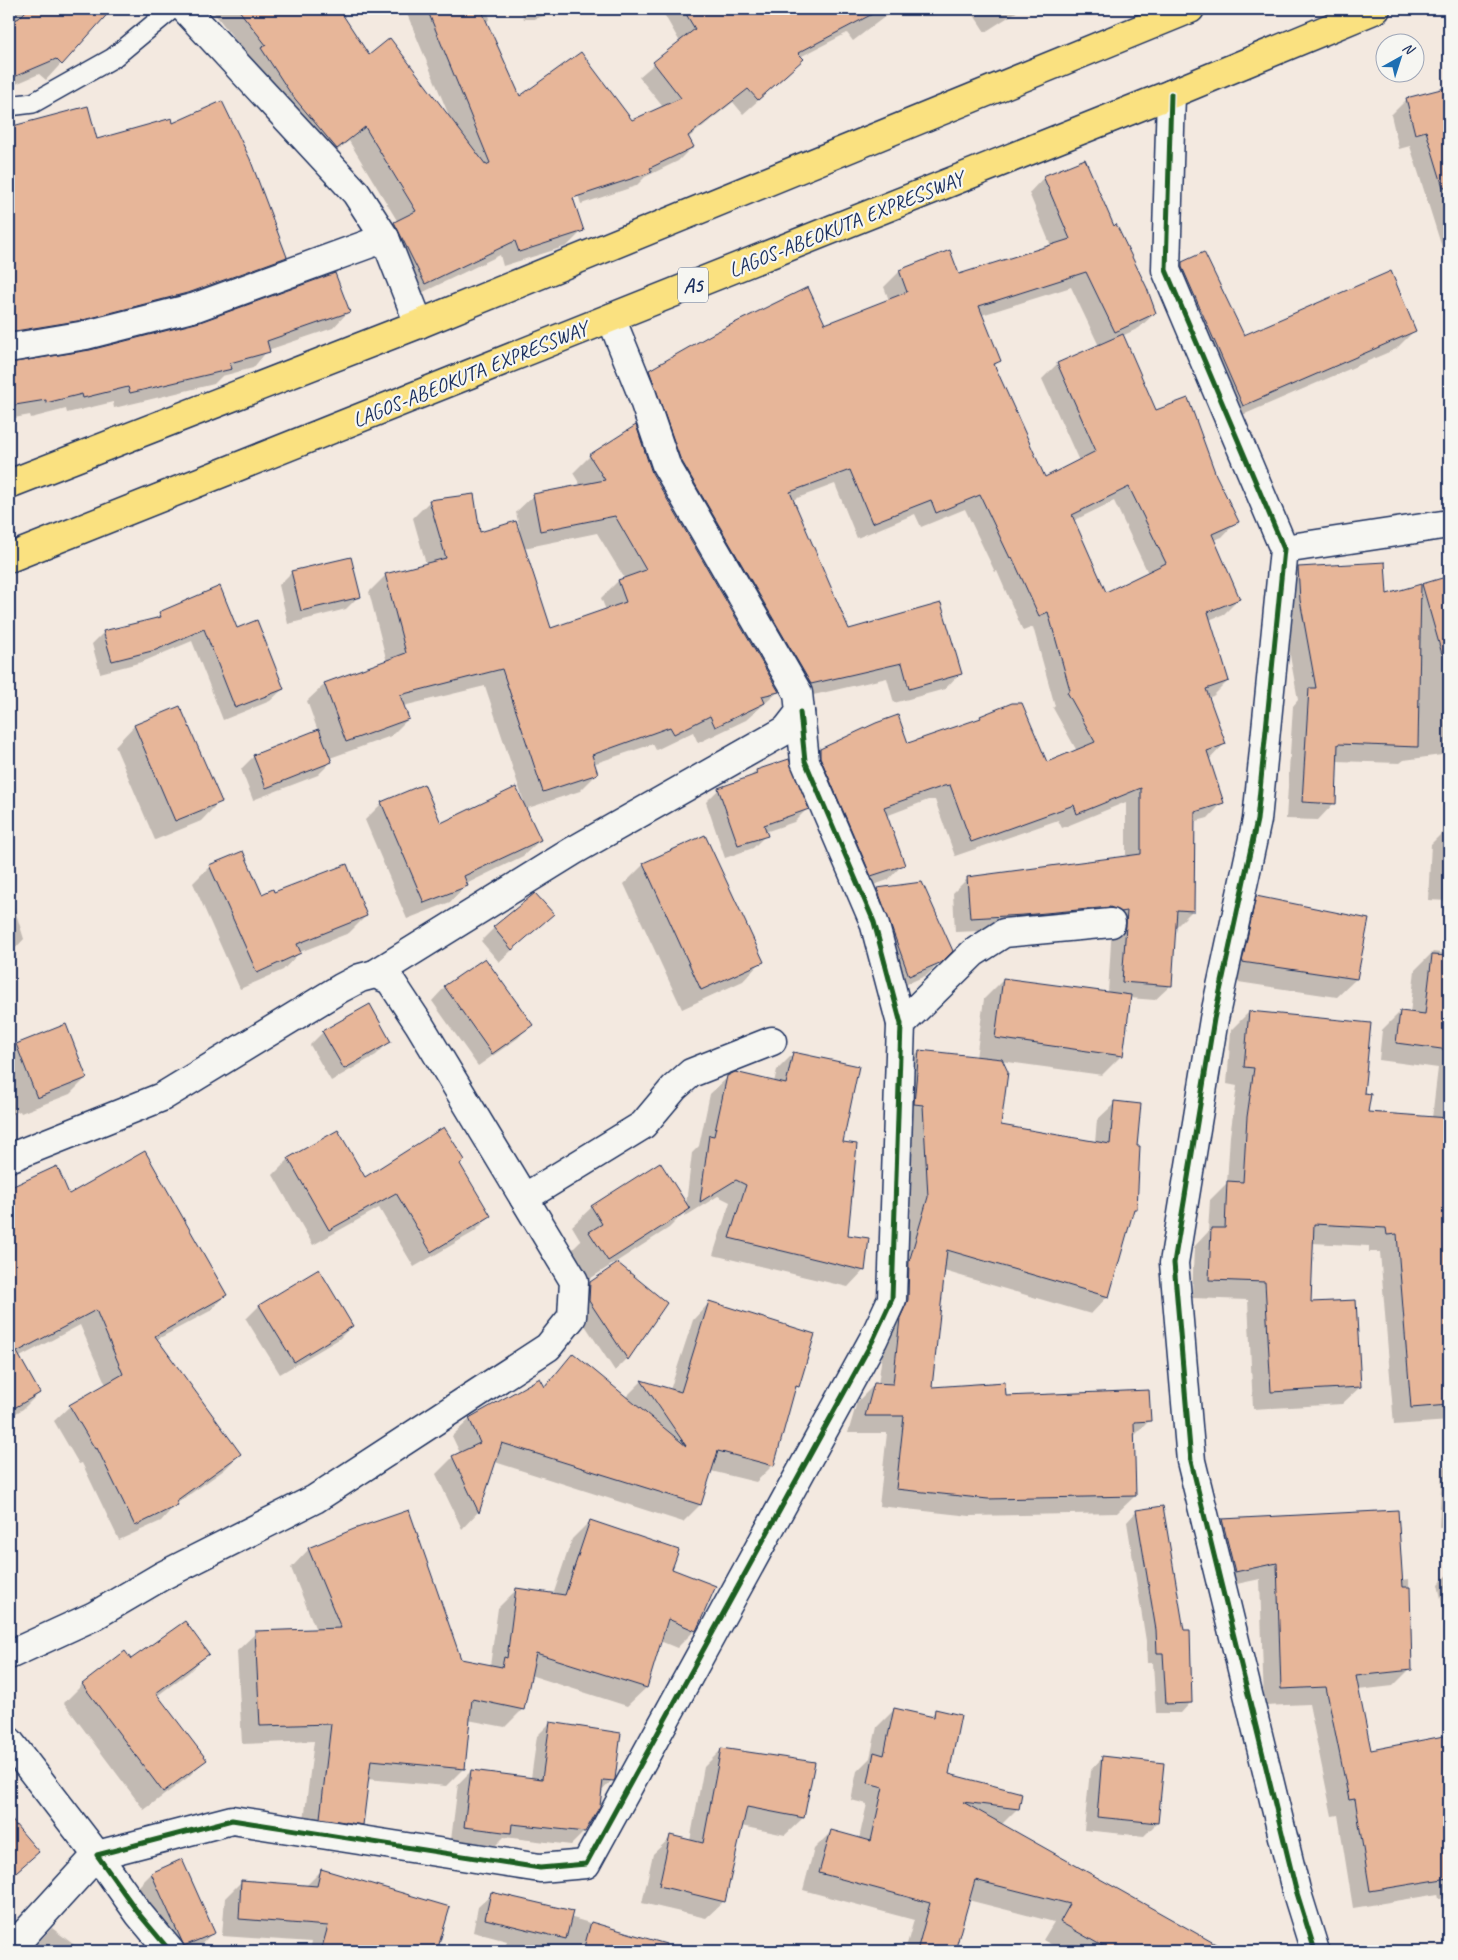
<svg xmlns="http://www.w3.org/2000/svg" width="1458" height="1960" viewBox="0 0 1458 1960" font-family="Caveat,sans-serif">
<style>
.shadow{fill:#0003;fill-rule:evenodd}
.building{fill:#e7b699;stroke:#1b2f5e;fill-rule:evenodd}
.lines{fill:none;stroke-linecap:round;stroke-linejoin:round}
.lane-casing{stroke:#1b2f5e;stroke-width:22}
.street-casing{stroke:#1b2f5e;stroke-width:31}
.highway-casing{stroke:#1b2f5e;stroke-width:31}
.lane{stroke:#f6f6f2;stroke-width:19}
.street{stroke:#f6f6f2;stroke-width:28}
.highway{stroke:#fae180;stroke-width:28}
.cycleway-casing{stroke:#f6f6f2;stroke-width:8}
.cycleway{stroke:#1b5e20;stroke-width:5}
.labels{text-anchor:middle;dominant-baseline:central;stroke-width:4.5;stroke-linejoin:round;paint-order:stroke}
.shield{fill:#f6f6f2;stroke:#5d6b8a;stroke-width:1}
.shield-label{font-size:20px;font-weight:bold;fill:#1b2f5e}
.street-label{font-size:21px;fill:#1b2f5e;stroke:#f6f6f2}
</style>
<rect width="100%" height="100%" fill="#f3e9e0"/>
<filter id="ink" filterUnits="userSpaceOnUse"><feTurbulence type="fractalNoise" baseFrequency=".02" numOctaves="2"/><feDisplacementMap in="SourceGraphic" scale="10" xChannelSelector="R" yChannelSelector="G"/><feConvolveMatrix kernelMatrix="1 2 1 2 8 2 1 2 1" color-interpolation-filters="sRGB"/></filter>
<g filter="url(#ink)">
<g class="shadow">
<path d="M9 9H86L100 21 46 80 39 74 9 87Z"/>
<path d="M211 9H338L368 57 450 118 405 9H486L490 18 486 23 520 96 555 184 582 231 567 246 503 266 500 255 409 299 380 238 398 222 349 141 321 163 247 64 251 60Z"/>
<path d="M521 9H567L534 19H524Z"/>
<path d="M661 9H895L853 41 847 33 800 57 802 59 788 74 743 114 733 102 688 138 692 147 678 161 645 177 636 186 581 204 544 84 632 122 663 107 639 77 680 42Z"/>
<path d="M901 9H914L906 15Z"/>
<path d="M970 9H1021L985 32Z"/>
<path d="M1449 89V255L1445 257 1410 146 1399 149 1391 115 1407 99Z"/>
<path d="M87 108 96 140 173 125 286 257 270 273 9 345V129Z"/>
<path d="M1044 177 1113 227 1155 313 1139 328 1122 336 1155 411 1215 476 1237 521 1222 537 1214 540 1239 599 1224 614 1209 620 1228 681 1213 696 1207 698 1224 744 1209 760 1223 802 1208 818 1193 822V910L1177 926 1174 925 1171 985 1155 1000 1129 998 1122 1055 1102 1075 1001 1061 1000 1126 1095 1143 1097 1120 1115 1103 1136 1147V1208L1131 1213 1108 1296 1091 1314 944 1271 931 1389 1005 1398 1149 1421 1133 1437 1135 1496 1117 1513 970 1516 879 1506 887 1433H848L857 1402 874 1385H878L892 1280 911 1215 902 1069 919 1051 976 1058 984 999 1004 979 1108 993 1112 926 955 932 953 893 968 878 1126 857V802L1062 828 1058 820 955 856 935 800H928L886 816 903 864 888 880 856 891 805 766 820 750 907 745 977 720 981 717 1047 764 1077 751 1053 708 1055 706 1033 627 1023 631 997 571 995 572 965 509 921 527 915 514 857 538 835 484 792 500 848 630 960 673 945 689 894 703 887 678 796 699 634 387 650 371 825 325 889 300 884 287 899 272 949 252 958 275 1051 246 1029 193ZM1071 287 1099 346 1057 364 1042 379 1079 461 1044 479 994 366 999 361 982 315ZM1114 501 1148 573 1105 594 1073 521Z"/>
<path d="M1183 263 1244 336 1415 330 1396 349 1224 423 1164 282Z"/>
<path d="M348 312 333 328 268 350 253 368 222 376 214 384 114 408 113 402 67 413 66 409 31 418 30 415 9 419V364Z"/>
<path d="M590 456 651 473 778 692 746 720 698 743 693 732 656 750 653 744 593 764 597 774 580 791 525 809 540 840 523 856 466 884V885L450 902 407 919 365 820 382 803 441 825 524 802 485 686 403 706 408 719 391 736 330 758 331 762 318 775 253 800 241 769 254 756 318 731 307 701 325 684 387 662 369 592 386 575 426 564 413 518 430 501 479 534 520 531 516 512 534 495 581 486 573 473ZM597 533 625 579 618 581 601 598 606 610 550 630 524 548Z"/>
<path d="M1298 568 1386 596 1449 577V754L1404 760 1400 763 1336 761 1334 803 1318 820 1286 819 1293 706 1298 700 1283 617 1282 585Z"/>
<path d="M292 572 359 596 346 609 288 624 279 585Z"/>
<path d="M160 614 236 629 283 689 270 701 223 720 192 641 142 662 100 673 92 644 104 632 153 620Z"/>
<path d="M180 707 220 801 201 821 155 840 115 746 134 726Z"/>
<path d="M788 760 807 809 794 822 765 832 766 835 753 848 725 858 706 802 719 789 748 779 756 771Z"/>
<path d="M1444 831H1449V901L1428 900 1431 844Z"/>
<path d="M705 837 762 961 743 981 682 1009 624 884 644 864Z"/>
<path d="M210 866 261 895 273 894 366 916 349 933 300 952 283 970 240 989 193 883Z"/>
<path d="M921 884 951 951 927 975 896 989 864 903 877 890Z"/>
<path d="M9 894H10L24 939 9 955Z"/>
<path d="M1257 898 1356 979 1337 997 1225 980 1238 916Z"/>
<path d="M552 914 499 962 481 941 494 928Z"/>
<path d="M1433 952 1449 954V1421L1394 1425 1380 1252H1369V1246L1312 1243 1310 1304 1360 1387 1342 1404 1253 1409 1248 1300 1192 1298 1194 1247 1208 1232 1210 1200 1227 1183 1230 1136 1237 1086 1227 1084 1231 1030 1249 1012 1362 1094 1367 1113 1432 1118 1438 1068 1379 1060 1382 1030 1400 1012 1410 1014 1415 970Z"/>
<path d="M485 959 531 1024 518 1038 478 1066 432 1001 445 987Z"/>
<path d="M66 1026 86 1078 70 1094 21 1113 20 1111 9 1115V1048Z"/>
<path d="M323 1032 389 1042 376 1055 331 1081 310 1045Z"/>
<path d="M794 1053 841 1143 846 1237 864 1270 848 1287 713 1255 730 1202 718 1196 684 1217 685 1212 669 1228 588 1280 570 1252 581 1241 572 1226 592 1207 686 1204 692 1153 699 1146 710 1094 728 1077 774 1082 777 1070Z"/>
<path d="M289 1159 364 1179 459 1165 490 1216 474 1232 414 1267 379 1208 313 1245 273 1175Z"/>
<path d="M57 1168 69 1195 225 1295 210 1311 156 1340 240 1454 224 1470 176 1504 161 1521 119 1540 82 1463 79 1464 54 1421 70 1406 106 1385 80 1325 18 1358 39 1393 23 1409 9 1417V1189Z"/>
<path d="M319 1271 352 1326 339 1339 280 1374 246 1319 259 1306Z"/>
<path d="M590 1283 665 1303 627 1359 615 1371 577 1313 578 1296Z"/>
<path d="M710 1302 798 1386 794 1390 773 1465 756 1482 711 1471 700 1505 683 1522 495 1462 478 1512 462 1529 436 1474 453 1457 460 1453 452 1436 470 1419 544 1387 574 1355 625 1398 642 1381 670 1390 693 1320Z"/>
<path d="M1449 1462V1528L1439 1527 1442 1469Z"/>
<path d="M9 1509 15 1518 9 1524Z"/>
<path d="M1137 1511 1191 1702 1181 1713H1156L1153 1663H1147L1146 1641 1127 1522Z"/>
<path d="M1223 1520 1401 1580 1409 1579 1410 1669 1393 1686 1358 1690 1370 1752 1449 1736V1898L1439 1899 1438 1894 1353 1908 1338 1815 1332 1816 1309 1704 1264 1706 1260 1579 1218 1588 1206 1537Z"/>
<path d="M590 1521 671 1570 695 1630 677 1648 660 1641 646 1688 627 1706 530 1675 523 1709 505 1727 468 1720 464 1768 446 1786 367 1779 362 1824 344 1842 302 1836 314 1741 242 1744 237 1651 256 1633 316 1630 291 1568 309 1549 460 1660 490 1666 498 1608 516 1590 553 1595 572 1539Z"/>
<path d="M1449 1573V1639L1438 1584Z"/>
<path d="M207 1654 189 1672 157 1696 205 1760 187 1778 144 1810 64 1703 83 1684 131 1661Z"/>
<path d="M894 1710 929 1717 936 1711 947 1775 1018 1808 1001 1825 1225 1951H1063L1043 1940 1054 1922 968 1900 954 1951H905L914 1920 803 1890 814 1849 831 1832 859 1839 867 1804 851 1800 857 1771 870 1758 877 1727Z"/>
<path d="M550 1723 612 1780 600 1793 584 1832 571 1845 504 1837 496 1845 451 1840 458 1784 471 1771 531 1778 537 1736Z"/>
<path d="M722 1749 814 1763 803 1818 785 1835 741 1826 724 1901 706 1918 642 1903 653 1854 671 1837 690 1841 704 1767Z"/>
<path d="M1103 1757 1157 1823 1144 1836 1084 1830 1090 1771Z"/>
<path d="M9 1819 37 1852 9 1879Z"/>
<path d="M181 1861 213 1932 200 1946 187 1951H168L138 1887 151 1874Z"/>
<path d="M322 1870 448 1908 436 1951H309L312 1942 222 1936 225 1898 242 1881 306 1886Z"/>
<path d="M492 1894 640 1938 636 1951H504L507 1941 473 1932 478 1907Z"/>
<path d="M52 1928 82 1951H30Z"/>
</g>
<g class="building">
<path d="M28 9H112L62 65 56 59 9 79V23L19 18Z"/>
<path d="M238 9H339L369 55 390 38 486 165 490 163 427 9H481L520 96 581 52 632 120 681 98 653 62 695 29 683 9H882L798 53 804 59 758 100 748 89 688 136 694 147 650 168 652 172 573 198 584 231 519 252 515 241 425 284 394 222 416 211 365 127 337 149 291 94 261 48 266 45Z"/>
<path d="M1449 87V186L1443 187 1426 131 1415 134 1406 98Z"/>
<path d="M222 101 250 159 287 257 191 292 83 320 9 332V127L88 106 97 139 172 118 173 123Z"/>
<path d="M1085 159 1114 226 1116 224 1147 288 1156 313 1115 332 1086 272 979 306 1001 361 994 364 1045 477 1096 451 1057 363 1123 334 1156 410 1188 398 1216 475 1239 522 1212 534 1240 599 1208 612 1229 681 1206 689 1226 744 1207 751 1224 803 1195 812 1194 911 1177 910 1172 986 1122 982 1127 911 1121 912 1110 907 1024 915 970 918 967 877 1141 854V788L1077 814 1074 805 971 842 950 785 944 786 884 807 905 865 871 876 820 757V749L876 723 898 715 908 743 981 718 980 716 1012 703H1022L1047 762 1095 742 1067 692 1070 690 1048 612 1039 616 1012 557 1010 558 980 495 936 513 931 500 872 523 850 470 790 492 849 629 941 603 962 674 909 689 902 663 811 684 680 458 649 370 714 333 808 287 825 324 907 292 899 270 950 250 959 274 1070 239 1043 176ZM1129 487 1166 563 1106 592 1072 515Z"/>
<path d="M1204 252 1244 335 1391 271 1416 331 1243 406 1182 267V262Z"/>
<path d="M335 273 350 312 267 341 270 352 230 363 232 369 130 393 128 387 83 398 82 394 46 403V400L9 406V363L90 350 200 322Z"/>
<path d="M636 425 652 473 779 692 762 696 765 703 715 727 710 716 674 734 670 727 592 755 598 774 543 792 502 669 400 695 409 719 346 742 324 683 406 653 385 574 446 558 429 500 474 494 480 532 516 521 551 628 626 602 618 580 646 570 615 516 540 531 533 494 605 480 589 455Z"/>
<path d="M351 557 361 597 301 611 291 571Z"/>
<path d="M1385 562 1387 594 1421 584 1418 747 1338 744 1336 804 1302 802 1309 688H1316L1300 600 1298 567Z"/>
<path d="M1449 576V652L1442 654 1422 584Z"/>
<path d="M220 586 237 628 257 620 284 689 235 708 204 629 156 650 112 661 103 631 161 617 159 612Z"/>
<path d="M180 706 222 802 175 821 134 725Z"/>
<path d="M319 729 332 762 266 788 253 755Z"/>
<path d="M789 759 809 809 764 825 768 836 738 845 718 788 757 774 756 770Z"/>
<path d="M424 784 441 823 516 787 541 840 464 876 468 886 424 903 381 802Z"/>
<path d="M705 835 764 962 701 990 643 863Z"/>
<path d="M243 851 262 894 273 889 274 892 347 864 367 916 297 944 301 953 257 973 209 865Z"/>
<path d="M922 882 953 951 942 962 909 976 877 888Z"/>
<path d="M535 893 554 914 512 950 493 927Z"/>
<path d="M1256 896 1369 919 1357 979 1242 962Z"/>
<path d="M1432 955 1449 956V1050L1396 1043 1400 1011 1425 1014Z"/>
<path d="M485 958 533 1025 492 1054 444 986Z"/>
<path d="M1003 978 1131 995 1123 1056 995 1038Z"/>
<path d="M370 1004 391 1042 344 1069 322 1031Z"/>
<path d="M1249 1011 1371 1023 1364 1093 1371 1094 1368 1112 1449 1118V1405L1411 1408 1397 1234 1387 1235 1386 1228 1314 1224 1311 1302 1356 1300 1361 1387 1271 1392 1265 1282 1209 1280 1211 1228H1225L1227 1181 1243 1182 1247 1117 1254 1068 1244 1067Z"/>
<path d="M66 1024 87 1078 37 1098 16 1044Z"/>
<path d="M919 1050 1002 1059 1008 1072 1001 1125 1110 1144 1114 1101 1141 1104 1137 1146H1140L1137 1209H1134L1109 1297 947 1250 932 1387 1005 1382 1006 1396 1149 1390 1151 1421 1134 1422 1136 1496 988 1499 896 1489 904 1416H865L874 1383 893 1384 900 1318 908 1300 909 1262 928 1197 923 1105 914 1104Z"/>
<path d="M793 1052 859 1066 843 1142 857 1144 848 1235 869 1238 865 1271 729 1238 746 1185 736 1180 700 1202 709 1135 714 1136 727 1076 735 1072 786 1084Z"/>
<path d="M444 1127 465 1160 460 1164 491 1216 431 1252 396 1193 329 1230 288 1158 338 1130 365 1177Z"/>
<path d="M145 1151 227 1295 155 1336 241 1454 176 1501 178 1505 135 1526 97 1448 95 1449 69 1405 123 1374 96 1310 17 1352 40 1393 9 1411V1188L57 1166 69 1194Z"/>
<path d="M660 1162 690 1209 608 1261 589 1232 602 1224 591 1206Z"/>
<path d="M618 1263 667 1303 628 1360 589 1301 590 1282Z"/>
<path d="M319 1269 353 1326 294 1362 259 1305Z"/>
<path d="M709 1301 815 1334 799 1387 796 1386 774 1466 718 1451 701 1505 502 1443 479 1513 452 1456 480 1443 469 1418 540 1378 545 1387 573 1353 686 1446 641 1380 681 1392Z"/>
<path d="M1163 1506 1184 1630H1190L1192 1703 1166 1704 1163 1653H1157L1156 1630 1136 1510Z"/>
<path d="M409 1510 461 1659 502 1667 504 1657 507 1658 516 1588 565 1595 590 1520 679 1550 672 1569 716 1586 696 1631 668 1619 647 1688 536 1653 524 1710 472 1699 465 1769 371 1760 363 1825 320 1818 331 1724 260 1726 255 1631 341 1628 308 1548 354 1529Z"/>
<path d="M1398 1510 1403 1587H1410L1412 1670 1356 1676 1371 1750 1449 1735V1878L1370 1891 1355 1799 1349 1800 1326 1687 1281 1689 1277 1563 1235 1572 1222 1519Z"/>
<path d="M185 1621 209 1654 156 1693 207 1760 163 1792 82 1684 125 1651 131 1659Z"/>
<path d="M894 1708 934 1717 935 1709 961 1715 949 1774 1022 1793 1019 1809 963 1802 1228 1951H1111L1060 1922 1070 1904 975 1880 955 1951H917L930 1903 819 1873 831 1830 871 1841 883 1787 868 1783 874 1752 884 1755Z"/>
<path d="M550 1722 621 1733 615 1779 614 1781 603 1780 600 1806 585 1832 512 1824 511 1833 464 1827 471 1770 542 1779Z"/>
<path d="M721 1748 815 1762 804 1818 747 1807 725 1902 659 1886 670 1835 703 1843Z"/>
<path d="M1102 1756 1164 1763 1158 1823 1097 1817Z"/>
<path d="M9 1817 39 1852 9 1878Z"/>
<path d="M182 1859 215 1933 184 1946 151 1873Z"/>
<path d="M321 1869 450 1907 437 1951H321L328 1926 239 1919 241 1880 317 1886Z"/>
<path d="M491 1892 573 1911 566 1939 485 1919Z"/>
<path d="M591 1922 666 1944 665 1951H583Z"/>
</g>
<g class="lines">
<g class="lane-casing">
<path id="lane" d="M9 106 33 103 113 58 172 9"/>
</g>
<g class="street-casing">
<g id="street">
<path d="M185 9 356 193 385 238 419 324"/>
<path d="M1171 94 1166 270 1284 549 1257 820 1214 1019 1174 1263 1191 1461 1296 1890 1315 1951"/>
<path d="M9 348 86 335 196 307 385 238"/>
<path d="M1284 549 1449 524"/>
<path d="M375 974 573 851 786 730 800 712 798 693 666 465 641 392 611 318"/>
<path d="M901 1024 973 953 1004 933 1111 923"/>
<path d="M9 1158 162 1097 341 988 360 978 375 974 390 980 419 1024 574 1281 572 1317 548 1347 315 1499 162 1576 94 1616 9 1655"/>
<path d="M524 1198 643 1125 674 1088 691 1073 772 1041"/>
<path d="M9 1741 97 1855 9 1951"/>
<path d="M170 1951 139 1914 97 1855 232 1820 540 1868 586 1864 873 1340 892 1299 901 1024 874 922 805 761 800 712"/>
</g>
</g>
<g class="highway-casing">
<g id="highway">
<path d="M9 484 419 324 1190 9"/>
<path d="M9 558 1171 94 1376 9"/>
</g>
</g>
<use href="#lane" class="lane"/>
<use href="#street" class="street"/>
<use href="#highway" class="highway"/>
<g class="cycleway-casing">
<g id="cycleway">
<path d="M1171 94 1166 270 1284 549 1257 820 1214 1019 1174 1263 1191 1461 1296 1890 1315 1951"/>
<path d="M170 1951 139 1914 97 1855 232 1820 540 1868 586 1864 873 1340 892 1299 901 1024 874 922 805 761 800 712"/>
</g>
</g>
<use href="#cycleway" class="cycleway"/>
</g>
</g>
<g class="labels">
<rect class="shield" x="678" y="267.5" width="30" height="35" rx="4"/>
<g class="shield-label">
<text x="693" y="285">A5</text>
</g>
<g class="street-label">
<text transform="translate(846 224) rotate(-22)">LAGOS-ABEOKUTA EXPRESSWAY</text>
<text transform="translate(470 374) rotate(-22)">LAGOS-ABEOKUTA EXPRESSWAY</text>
</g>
</g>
<rect width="1458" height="1960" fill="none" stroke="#f6f6f2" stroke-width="30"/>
<rect x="15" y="15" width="1428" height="1930" fill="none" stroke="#1b2f5e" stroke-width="2" filter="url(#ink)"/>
<g transform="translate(1400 58) rotate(39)"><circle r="24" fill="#f6f6f2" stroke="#9ea6b7"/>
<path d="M0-4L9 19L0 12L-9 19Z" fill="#1f6fb2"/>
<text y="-8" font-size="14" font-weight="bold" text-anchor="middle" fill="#1b2f5e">N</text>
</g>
</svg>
